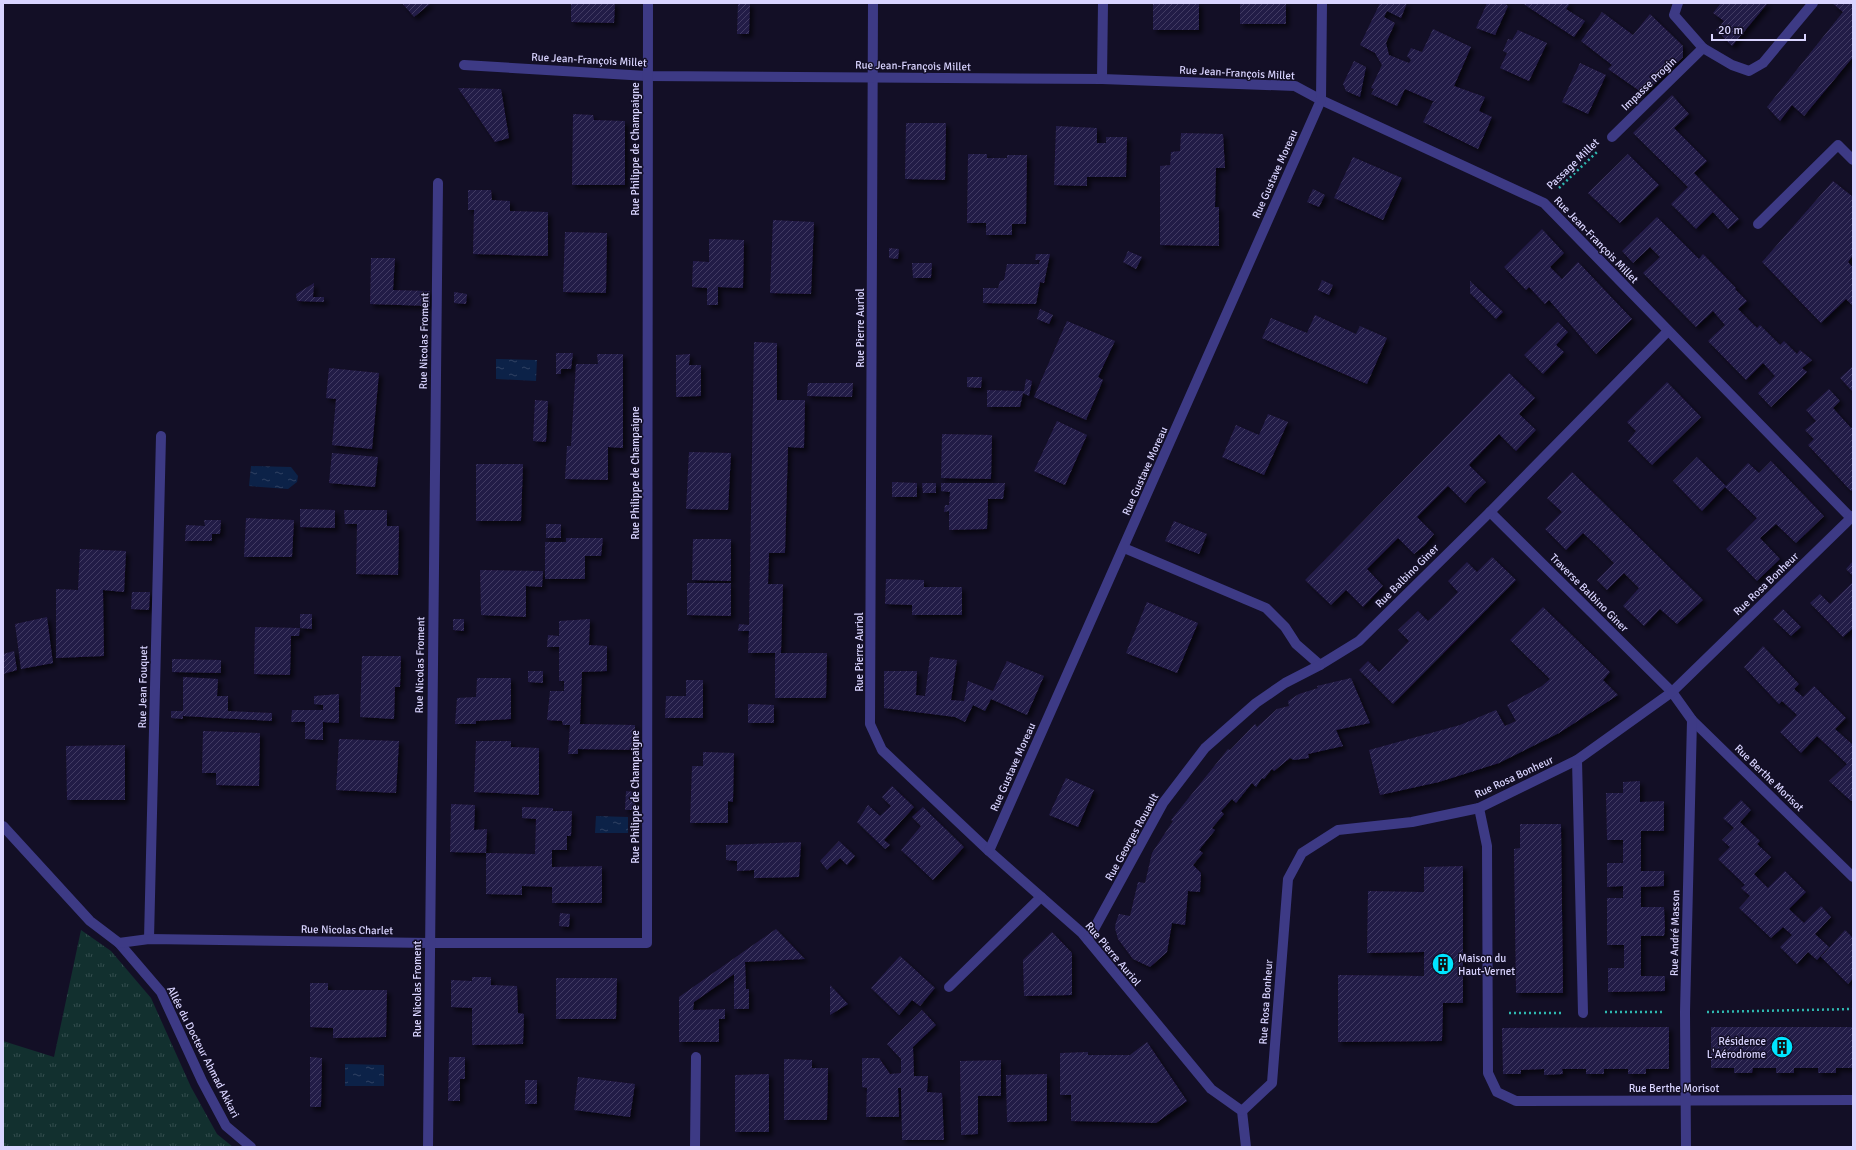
<svg xmlns="http://www.w3.org/2000/svg" width="1856" height="1150" viewBox="0 0 1856 1150" font-family="Signika,sans-serif">
<style>
.grass{fill:url(#grass-tufts)}
.water{fill:url(#water-ripples)}
.building{fill:url(#building-hatch);filter:url(#shadow)}
.lines{fill:none;stroke-linecap:round;stroke-linejoin:round}
.path{stroke:#2fb8b0;stroke-width:2.5;stroke-dasharray:2 3;stroke-linecap:butt}
.service{stroke:#3d3a85;stroke-width:10}
.minor{stroke:#3d3a85;stroke-width:10}
.labels{text-anchor:middle;dominant-baseline:central;stroke-width:3;stroke-linejoin:round;paint-order:stroke}
.street-label{font-size:11px;fill:#d9d4ff;stroke:#130f26}
.poi-label{font-size:11px;fill:#d9d4ff;stroke:#130f26;text-anchor:start}
</style>
<defs>
<pattern id="grass-tufts" width="24" height="20" patternUnits="userSpaceOnUse"><rect width="24" height="20" fill="#12302f"/><path d="M3 7l-1-3M5 7V3M7 7l1-3M15 17l-1-3M17 17v-4M19 17l1-3" fill="none" stroke="#344d4e"/></pattern>
<pattern id="water-ripples" width="26" height="14" patternUnits="userSpaceOnUse"><rect width="26" height="14" fill="#0c2248"/><path d="M2 4q2-2 4 0t4 0M15 11q2-2 4 0t4 0" fill="none" stroke="#2f4163"/></pattern>
<pattern id="building-hatch" width="6" height="6" patternUnits="userSpaceOnUse"><rect width="6" height="6" fill="#241b47"/><path d="M-1 1l2-2M0 6l6-6M5 7l2-2" fill="none" stroke="#433b63"/></pattern>
<filter id="shadow"><feDropShadow dx="3.5" dy="3.5" stdDeviation="2" flood-color="#0009"/></filter>
</defs>
<rect width="100%" height="100%" fill="#130f26"/>
<path class="grass" d="M81 930 111 951 151 998 191 1087 217 1134 233 1147H3V1041L54 1057Z"/>
<g class="water">
<path d="M496 359 537 360 536 381 496 379Z"/>
<path d="M251 466 291 467 298 476 297 482 288 489 249 486Z"/>
<path d="M596 816 628 817V833H595Z"/>
<path d="M345 1064 384 1065V1086H345Z"/>
</g>
<g class="building">
<path d="M402 3H431L414 17Z"/>
<path d="M571 3H615L614 23 571 22Z"/>
<path d="M738 3H750L749 34H737Z"/>
<rect x="1153" y="3" width="46" height="27"/>
<rect x="1240" y="3" width="46" height="21"/>
<path d="M1380 3H1407L1401 18 1387 11 1384 17 1395 23 1386 43 1389 55 1409 63 1411 60 1407 56 1411 48 1422 52 1433 29 1471 47 1454 86 1485 97 1479 111 1492 117 1478 149 1423 122 1433 102 1437 103 1405 89 1397 106 1371 94 1374 89 1371 88 1382 65 1375 53 1360 45Z"/>
<path d="M1487 3H1504L1508 6 1495 35 1476 28Z"/>
<path d="M1522 3H1570L1566 9 1585 21 1574 37Z"/>
<path d="M1721 3H1768L1732 46 1716 30 1724 21 1713 13Z"/>
<path d="M1832 3H1853V57L1804 116 1792 105 1780 121 1767 107 1843 12Z"/>
<path d="M1602 12 1633 35 1650 14 1683 46V57L1644 94 1608 69 1612 65 1581 41Z"/>
<path d="M1518 30 1547 43 1529 81 1500 68 1507 53 1503 51 1508 39 1512 40Z"/>
<path d="M1354 61 1366 67 1360 97 1346 91 1343 84Z"/>
<path d="M1580 63 1606 75 1588 114 1562 102Z"/>
<path d="M458 88 501 89 509 138 495 142Z"/>
<path d="M1672 95 1689 114 1674 128 1707 161 1694 173 1739 219 1728 229 1713 212 1696 229 1671 204 1688 187 1633 133Z"/>
<path d="M573 114 593 115 594 120 625 121V185H572Z"/>
<path d="M906 123H946L945 180 905 179Z"/>
<path d="M1056 126 1097 128V143H1106V137H1127L1126 177H1087V186L1054 185Z"/>
<path d="M1181 133 1223 134 1225 168H1216L1215 207H1219V246L1160 245V166L1170 165 1171 152 1180 151Z"/>
<path d="M968 154H987V158H1007V155H1027L1026 224H1012V235H986V223H967Z"/>
<path d="M1628 154 1659 185 1620 223 1588 193Z"/>
<path d="M1353 157 1402 178 1383 220 1334 198Z"/>
<path d="M1833 181 1853 197V255L1848 262 1853 268V306L1846 299 1821 323 1762 262Z"/>
<path d="M1313 189 1325 195 1319 207 1307 202Z"/>
<path d="M468 190H491L492 200 510 201V211L548 212V256L473 254 474 210H468Z"/>
<path d="M1657 217 1699 259 1703 254 1736 288 1735 289 1747 301 1738 309 1757 328 1760 325 1780 345 1784 341 1797 354 1800 350 1812 360 1802 368 1807 372 1771 407 1758 393 1775 376 1763 363 1746 380 1708 341 1725 325 1713 311 1696 327 1643 273 1660 257 1650 247 1633 263 1622 251Z"/>
<path d="M773 220 814 222 811 294 770 293Z"/>
<path d="M1542 229 1564 253 1550 267 1562 279 1578 262 1632 319 1596 354 1549 300 1545 304 1529 287 1526 290 1504 267Z"/>
<path d="M565 232 607 233 606 293 563 292Z"/>
<path d="M709 239 744 240 743 288 718 287V305H707V288L692 287 693 261 709 262Z"/>
<path d="M889 248 899 249 898 259 889 258Z"/>
<path d="M1128 251 1142 257 1136 269 1123 262Z"/>
<path d="M1036 254H1050L1044 283 1040 282 1036 304 983 303V288H998L1000 281 1004 280 1007 264H1039L1040 260H1035Z"/>
<path d="M371 258H395L393 290 430 291V306L370 304Z"/>
<path d="M912 263H932L931 278H913Z"/>
<path d="M1322 280 1333 285 1329 295 1318 290Z"/>
<path d="M1470 281 1503 312 1496 319 1470 293Z"/>
<path d="M314 283 313 297H324V302L297 301 296 294Z"/>
<path d="M454 292 467 294 466 304 454 303Z"/>
<path d="M1040 309 1053 315 1049 324 1037 319Z"/>
<path d="M1315 315 1356 334 1360 326 1387 338 1367 384 1262 338 1271 318 1307 333Z"/>
<path d="M1067 321 1115 341 1098 377 1103 380 1086 420 1034 397Z"/>
<path d="M1558 322 1568 332 1556 345 1564 352 1543 374 1524 355Z"/>
<path d="M754 342 777 343V400H805L804 448 788 447 785 553H769L768 584H783L781 653H827L826 698H775V653H748L749 631H738L739 624 749 625Z"/>
<path d="M556 353H573L571 369H561V374H556Z"/>
<path d="M597 354H623V448L608 447V480L565 479 567 446H571L576 364H598Z"/>
<path d="M690 354 689 365H701V396L676 397V355Z"/>
<path d="M1853 366V392L1840 378Z"/>
<path d="M329 368 379 373 372 449 332 445 336 399 326 398Z"/>
<path d="M1509 373 1535 398 1519 414 1536 430 1516 451 1499 434 1469 465 1486 482 1475 492 1465 503 1448 486 1417 517 1434 534 1425 545 1414 554 1398 538 1367 569 1383 586 1363 607 1346 590 1331 605 1305 580Z"/>
<path d="M967 377H982L981 388 967 387Z"/>
<path d="M1026 379 1032 381 1029 396 1023 393 1020 407H987V390L1024 391Z"/>
<path d="M1667 382 1701 417 1652 465 1628 441 1636 431 1627 422Z"/>
<path d="M808 383H853L852 397 807 396Z"/>
<path d="M1829 389 1840 401 1833 408 1851 428 1853 427V490L1851 491 1808 445 1814 439 1805 430 1816 421 1806 410Z"/>
<path d="M535 400 548 401 546 442 533 441Z"/>
<path d="M1268 414 1288 422 1264 475 1222 457 1236 425 1259 435Z"/>
<path d="M1057 421 1087 435 1065 485 1034 471Z"/>
<path d="M942 434 992 435 991 479 941 478Z"/>
<path d="M689 452 731 453 728 510 686 509Z"/>
<path d="M332 453 378 457 375 487 329 483Z"/>
<path d="M1697 457 1726 486 1748 463 1759 473 1771 461 1824 516 1796 543 1776 524 1760 538 1780 559 1757 581 1726 549 1757 518 1725 487 1702 511 1673 481Z"/>
<path d="M476 464H523L521 521H476Z"/>
<path d="M1572 472 1703 600 1677 624 1660 609 1644 626 1623 606 1639 588 1624 573 1607 590 1597 580 1614 563 1599 548 1583 533 1566 550 1545 529 1562 512 1547 498Z"/>
<path d="M892 482 917 483V497H892Z"/>
<path d="M922 483H936V493H923Z"/>
<path d="M941 483H1005L1003 499H988L987 529 949 530V511L944 512 945 505H949L950 492 941 491Z"/>
<path d="M300 509 335 510V528L300 527Z"/>
<path d="M344 510H387V526H399L398 575 356 574 357 524H345Z"/>
<path d="M246 518 294 520 292 557H244Z"/>
<path d="M204 520H221L220 534H212V541H185L186 525 205 526Z"/>
<path d="M1174 521 1207 534 1199 554 1165 541Z"/>
<rect x="546" y="524" width="15" height="14"/>
<path d="M566 538H603L601 556H585V579H545V542H566Z"/>
<path d="M693 539H731V581L692 580Z"/>
<path d="M80 549 126 551 124 592 103 590 104 656 56 658V589L78 590Z"/>
<path d="M1492 557 1516 580 1393 704 1359 670 1368 661 1379 672 1409 641 1398 630 1418 611 1428 621 1443 607 1458 592 1448 581 1467 562 1477 572Z"/>
<path d="M1853 561V576L1846 569Z"/>
<path d="M480 570 543 571 542 587 526 586V617L481 615Z"/>
<path d="M886 579 924 580V587H962V615H912V605L885 604Z"/>
<path d="M1853 582V628L1843 637 1810 603 1820 594 1830 604Z"/>
<path d="M687 583H731V616L687 615Z"/>
<path d="M132 592H150L149 610 131 609Z"/>
<path d="M1147 602 1198 623 1177 673 1126 653Z"/>
<path d="M1543 607 1610 672 1603 680 1618 695 1559 733 1499 763 1439 782 1380 795 1369 750 1460 725 1496 710 1505 726 1516 721 1507 705 1542 686 1550 679 1510 640Z"/>
<path d="M1783 609 1801 627 1791 636 1773 619Z"/>
<path d="M300 614H312V629L300 628 299 636H291L290 675 254 674 255 627 300 628Z"/>
<path d="M47 617 53 663 21 669 15 624Z"/>
<path d="M453 619H464V631L453 630Z"/>
<path d="M590 619 589 645 607 646V671L582 672 580 724 635 725V750L578 749V754H568L570 725H563L562 721 547 720 550 691H564V681H559V647H547L548 635 559 636V621Z"/>
<path d="M1763 646 1799 684 1794 689 1803 697 1814 686 1846 718 1835 729 1853 745V799L1851 801 1829 781 1847 764 1817 736 1801 753 1780 732 1797 715 1782 701 1779 704 1744 667Z"/>
<path d="M14 651 17 670 3 674V654Z"/>
<path d="M362 656H401L400 687H395L394 719 360 717Z"/>
<path d="M930 657 957 660 951 700 964 701 968 681 993 691 1007 661 1044 676 1027 715 991 699 985 711 973 705 965 722 955 717 884 708V671H917L916 695 925 696Z"/>
<path d="M172 659 221 660V673L172 672Z"/>
<path d="M528 671H543V683L528 682Z"/>
<path d="M183 677 218 679 217 696H228V711L272 713V721L183 716V719L171 718V711H183Z"/>
<path d="M477 678H511V719L476 721V724H455L457 698 476 697Z"/>
<path d="M1351 678 1370 723 1336 730 1343 746 1308 754 1309 758 1294 760 1290 758 1274 771 1272 769 1264 779 1262 778 1256 787 1252 783 1236 803 1232 799 1221 811 1224 814 1212 828 1215 830 1199 850 1203 853 1193 865 1201 873 1200 892 1188 891 1185 925 1172 923 1167 952 1150 967 1133 959 1118 939 1115 928 1116 922 1119 914 1130 916 1138 882 1145 883 1152 853 1173 821 1171 820 1228 749 1230 750 1255 724 1257 727 1277 709 1289 706 1288 701 1299 694 1318 688 1317 686Z"/>
<path d="M686 680H703V718H665L666 696H686Z"/>
<path d="M339 694V723L323 722V740L305 739V722H291L292 710H323V705L314 704V696Z"/>
<path d="M748 704 774 705V723H748Z"/>
<path d="M203 731 260 733 259 786 216 785V773H202Z"/>
<path d="M339 739 399 741 396 793 336 790Z"/>
<path d="M476 741H511V747L539 748V795L474 792Z"/>
<path d="M125 745V800H67L66 746Z"/>
<path d="M703 752 734 753 733 802 728 801V823H690L692 766H703Z"/>
<path d="M1066 778 1094 790 1078 827 1049 815Z"/>
<path d="M1640 781V802L1664 801V831H1641V871H1664V886L1641 887V907H1664L1665 929 1664 936H1641V976H1665V991L1608 992V968H1624V945H1607V898H1623V886L1607 887V863H1623V840H1607L1606 793H1623V782Z"/>
<path d="M892 786 914 807 884 840 890 845 885 849 857 822 868 805 880 816 891 806 882 797Z"/>
<path d="M626 791 635 792V810H625Z"/>
<path d="M1741 800 1751 810 1740 822 1760 841 1757 844 1771 857 1754 874 1768 888 1785 871 1806 892 1789 909 1804 923 1821 906 1831 917 1815 934 1829 947 1817 960 1808 952 1797 964 1780 947 1792 935 1783 927 1771 938 1739 908 1750 896 1741 888 1745 885 1718 859 1730 847 1722 840 1734 828 1723 818Z"/>
<path d="M451 804 475 805 474 830 487 829 486 853 450 852Z"/>
<path d="M522 807 553 808V811H572L571 836H567V850H552V867L602 866V903H552V887L522 886V895L486 894V853L535 854 536 819 522 818Z"/>
<path d="M923 807 964 847 933 880 901 850 921 826 912 817Z"/>
<path d="M1520 824H1561L1563 993H1516L1514 849 1520 848Z"/>
<path d="M839 841 855 856 847 865 840 858 827 870 820 861Z"/>
<path d="M801 842 799 877 754 878V870L737 871V861L726 860V845Z"/>
<path d="M1463 866V1003H1443L1442 1041 1338 1042V975L1424 976V952L1367 953 1368 891 1424 892V867Z"/>
<path d="M560 913 570 914 569 927 559 926Z"/>
<path d="M776 929 805 959 745 962 746 989H749V1009H734V974L694 1002 693 1010 725 1009V1019H719V1042H679V997Z"/>
<path d="M1845 930 1853 938V978L1848 984 1821 957Z"/>
<path d="M1052 932 1072 953V995L1024 996 1023 960Z"/>
<path d="M900 956 935 988 920 1006 912 1000 899 1015 871 988Z"/>
<path d="M472 977H491V985L517 986 518 1013 524 1014 523 1044 472 1045V1008L451 1007V980L472 981Z"/>
<path d="M556 978H617L616 1019H556Z"/>
<path d="M310 983H328V990H387L386 1037 333 1038V1028L310 1027Z"/>
<path d="M830 985 848 1004 830 1015Z"/>
<path d="M922 1010 936 1025 913 1047 914 1076H928L927 1092 942 1093 944 1140H902L901 1088H898L899 1117H866L867 1088 862 1087V1058H879L890 1074 901 1073V1059L887 1044Z"/>
<path d="M1669 1027V1069H1646V1074H1628V1069H1604V1074H1586V1069H1562L1563 1074 1544 1075V1069L1521 1070V1074H1503L1502 1028Z"/>
<path d="M1711 1027H1853V1068H1836V1073H1818V1068H1794V1073H1776V1068H1753L1752 1073H1734V1068H1711Z"/>
<path d="M1147 1042 1187 1101 1156 1123 1071 1121V1095H1060V1053L1088 1052V1055H1130Z"/>
<path d="M310 1057 322 1058 321 1107H310Z"/>
<path d="M449 1057H465V1079H460V1101H448Z"/>
<path d="M784 1059 812 1060V1068H828L827 1120H784Z"/>
<path d="M1001 1060V1096H978V1134L961 1135 960 1061Z"/>
<path d="M769 1074V1132H735V1075Z"/>
<path d="M1047 1074V1121L1007 1122 1006 1075Z"/>
<path d="M578 1077 635 1084 630 1117 574 1110Z"/>
<rect x="525" y="1080" width="12" height="24"/>
</g>
<g class="lines">
<g class="path">
<path d="M1559 188 1597 152"/>
<path d="M1605 1012H1664"/>
<path d="M1707 1012 1853 1009"/>
<path d="M1509 1013H1562"/>
</g>
<g class="service">
<path d="M1758 224 1838 145 1853 160"/>
<path d="M1577 760 1583 1013"/>
<path d="M1479 808 1487 846 1488 1073 1497 1092 1516 1101 1853 1100"/>
<path d="M949 987 1041 897"/>
<path d="M695 1147 696 1057"/>
</g>
<g class="minor">
<path d="M873 3 870 724 882 750 989 851 1082 933 1211 1089 1242 1111 1246 1147"/>
<path d="M1678 3 1674 15 1703 48 1732 65 1749 71 1763 63 1813 3"/>
<path d="M464 65 647 76 1102 79 1295 86 1321 100 1544 203 1851 518"/>
<path d="M1102 79 1103 3"/>
<path d="M1612 137 1703 48"/>
<path d="M1490 512 1672 692 1692 720 1853 877"/>
<path d="M1124 548 1266 608 1285 627 1296 644 1320 665 1359 641 1490 512 1668 331"/>
<path d="M3 826 90 921 119 943 161 992 202 1081 226 1126 251 1147"/>
<path d="M989 851 1321 100 1322 3"/>
<path d="M149 939 161 436"/>
<path d="M1088 940 1163 803 1205 748 1256 703 1285 683 1320 665"/>
<path d="M119 943 149 939 429 943H647L648 3"/>
<path d="M1242 1111 1272 1083 1288 879 1302 853 1338 830 1412 822 1479 808 1577 760 1672 692 1853 516"/>
<path d="M428 1147 438 183"/>
<path d="M1686 1147 1685 1012 1692 720"/>
</g>
</g>
<defs>
<g id="building-disc" transform="scale(1.15)"><circle r="9.5" fill="#00e5ff" stroke="#130f26"/><path d="M-4-6H4V6H1V3H-1V6H-4ZM-2.5-4.3h1.7v1.8h-1.7ZM.8-4.3h1.7v1.8H.8ZM-2.5-1h1.7V.8h-1.7ZM.8-1h1.7V.8H.8Z" fill="#111"/></g>
</defs>
<g fill-rule="evenodd">
<use href="#building-disc" x="1443" y="964"/>
<use href="#building-disc" x="1782" y="1047"/>
</g>
<g class="labels">
<g class="street-label">
<text transform="translate(589 60) rotate(3)">Rue Jean-François Millet</text>
<text transform="translate(913 66) rotate(1)">Rue Jean-François Millet</text>
<text transform="translate(1237 73) rotate(3)">Rue Jean-François Millet</text>
<text transform="translate(1649 84) rotate(-44)">Impasse Progin</text>
<text transform="translate(635 149) rotate(-90)">Rue Philippe de Champaigne</text>
<text transform="translate(1573 164) rotate(-44)">Passage Millet</text>
<text transform="translate(1275 174) rotate(-66)">Rue Gustave Moreau</text>
<text transform="translate(1596 240) rotate(46)">Rue Jean-François Millet</text>
<text transform="translate(860 328) rotate(-90)">Rue Pierre Auriol</text>
<text transform="translate(424 341) rotate(-89)">Rue Nicolas Froment</text>
<text transform="translate(1145 471) rotate(-66)">Rue Gustave Moreau</text>
<text transform="translate(635 473) rotate(-90)">Rue Philippe de Champaigne</text>
<text transform="translate(1407 576) rotate(-45)">Rue Balbino Giner</text>
<text transform="translate(1766 584) rotate(-44)">Rue Rosa Bonheur</text>
<text transform="translate(1589 593) rotate(45)">Traverse Balbino Giner</text>
<text transform="translate(859 652) rotate(-90)">Rue Pierre Auriol</text>
<text transform="translate(420 665) rotate(-89)">Rue Nicolas Froment</text>
<text transform="translate(143 687) rotate(-89)">Rue Jean Fouquet</text>
<text transform="translate(1013 767) rotate(-66)">Rue Gustave Moreau</text>
<text transform="translate(1514 777) rotate(-25)">Rue Rosa Bonheur</text>
<text transform="translate(1769 778) rotate(44)">Rue Berthe Morisot</text>
<text transform="translate(635 797) rotate(-90)">Rue Philippe de Champaigne</text>
<text transform="translate(1132 837) rotate(-61)">Rue Georges Rouault</text>
<text transform="translate(347 930) rotate(1)">Rue Nicolas Charlet</text>
<text transform="translate(1675 933) rotate(-89)">Rue André Masson</text>
<text transform="translate(1113 954) rotate(50)">Rue Pierre Auriol</text>
<text transform="translate(417 989) rotate(-90)">Rue Nicolas Froment</text>
<text transform="translate(1266 1002) rotate(-86)">Rue Rosa Bonheur</text>
<text transform="translate(203 1052) rotate(63)">Allée du Docteur Ahmad Akkari</text>
<text x="1674" y="1088">Rue Berthe Morisot</text>
</g>
<g class="poi-label">
<text x="1458" y="958">Maison du<tspan x="1458" dy="13">Haut-Vernet</tspan></text>
<text x="1766" y="1041" text-anchor="end">Résidence<tspan x="1766" dy="13">L'Aérodrome</tspan></text>
</g>
</g>
<rect width="1856" height="1150" fill="none" stroke="#d9d4ff" stroke-width="8"/>
<path d="M1712 34v6h93v-6" fill="none" stroke="#d9d4ff" stroke-width="2"/>
<text x="1718" y="34" font-size="12" fill="#d9d4ff" stroke="#130f26" stroke-width="3" paint-order="stroke">20 m</text>
</svg>
